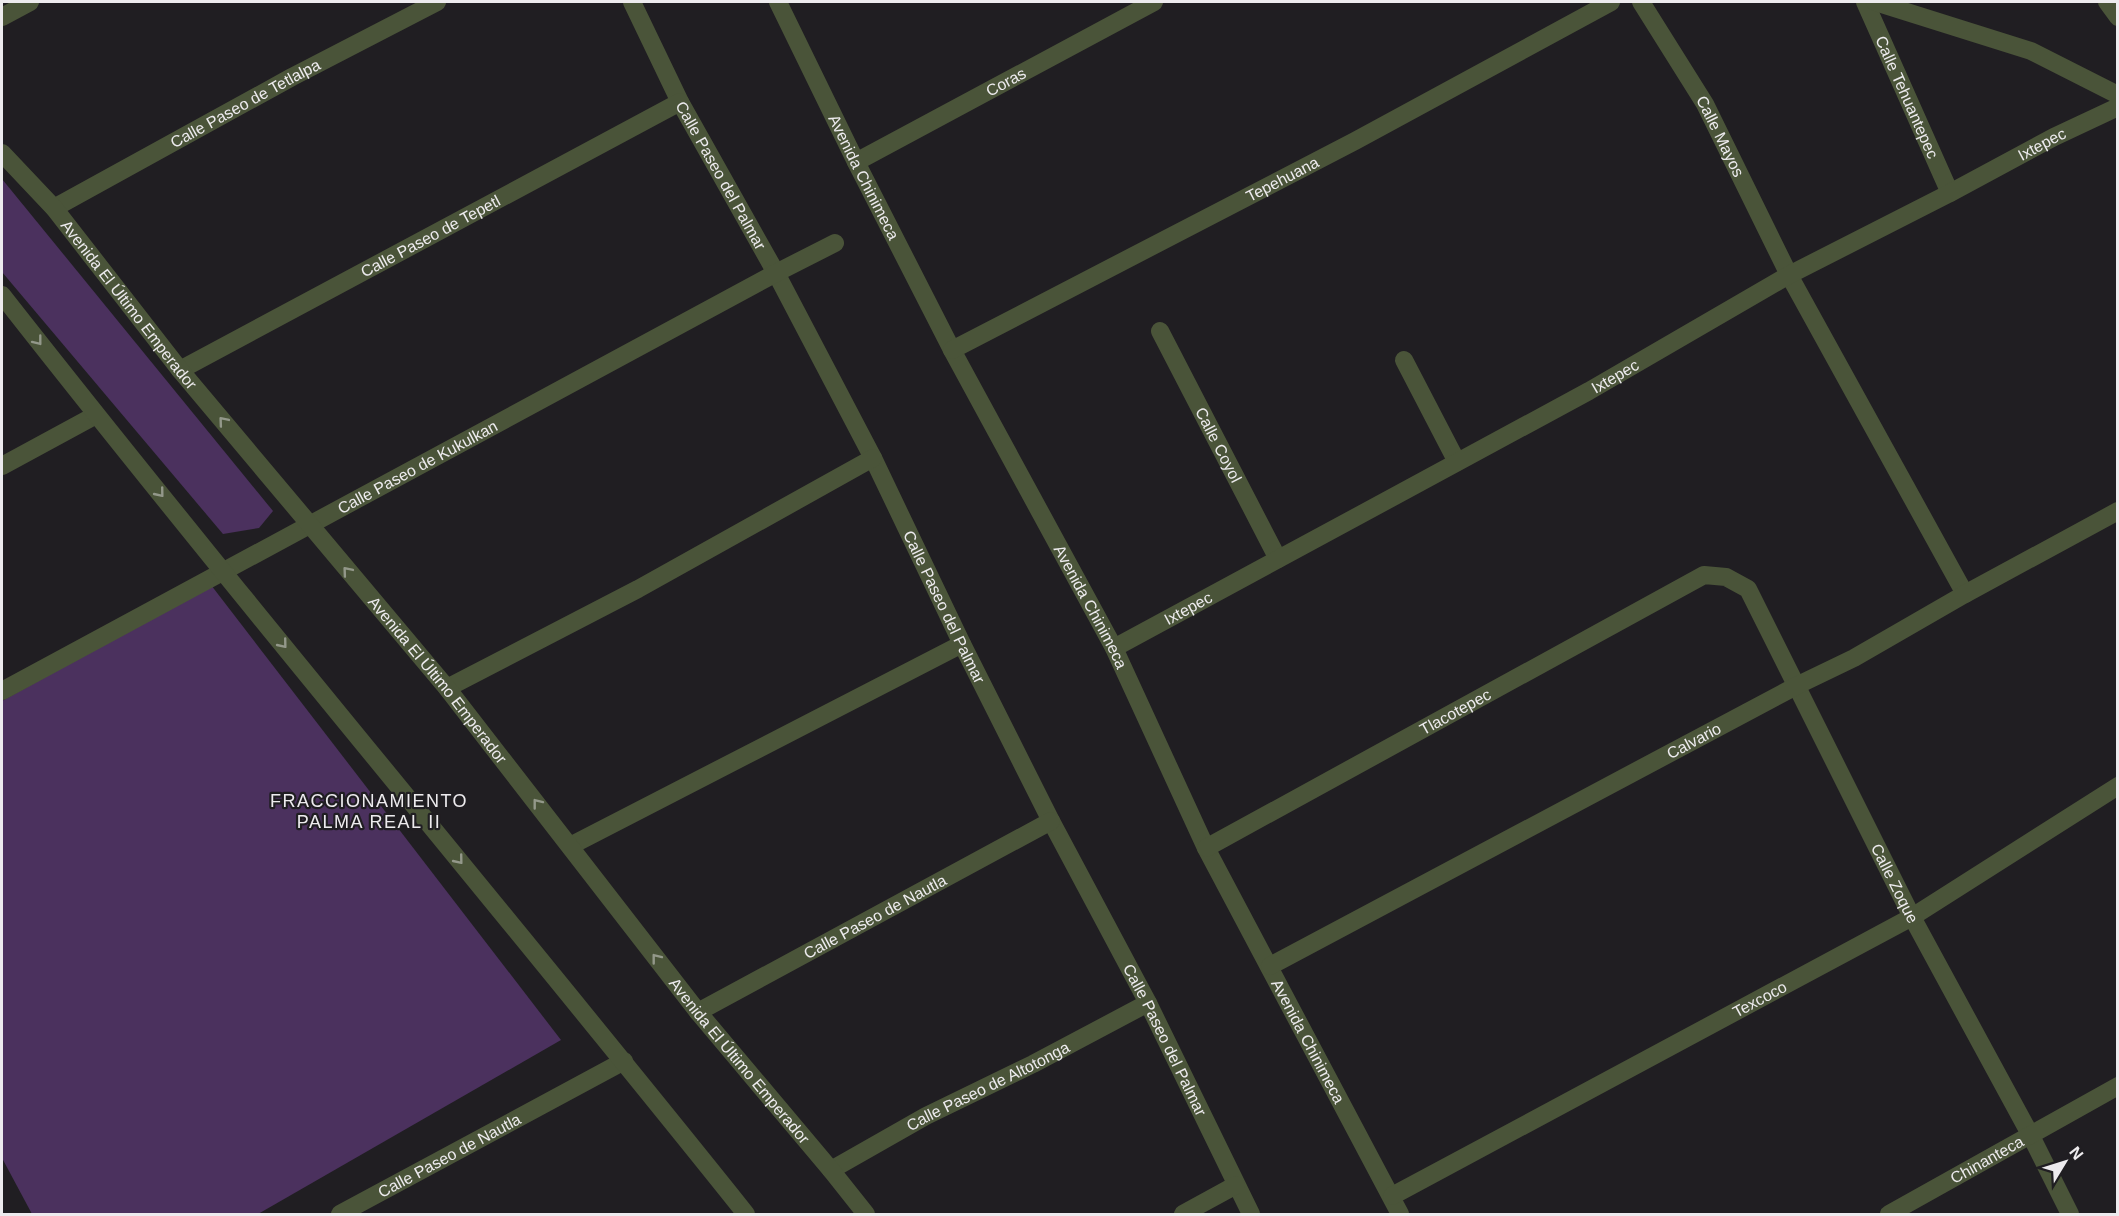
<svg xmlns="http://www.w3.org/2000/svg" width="2119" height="1216" viewBox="0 0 2119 1216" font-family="Helvetica,sans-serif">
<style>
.green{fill:#4b315e}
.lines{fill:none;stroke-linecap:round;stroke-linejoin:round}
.minor{stroke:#4a5439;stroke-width:18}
.tertiary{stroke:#4a5439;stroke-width:18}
.oneway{stroke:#93988a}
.labels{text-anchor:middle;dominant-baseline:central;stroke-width:4.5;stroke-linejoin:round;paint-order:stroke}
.street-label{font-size:16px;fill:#edebee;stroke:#201e22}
.neighbourhood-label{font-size:18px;letter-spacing:1.5px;fill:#edebee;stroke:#201e22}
</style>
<rect width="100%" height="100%" fill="#201e22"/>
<g class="green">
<path d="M2 179 273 511 259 528 223 534 2 272Z"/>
<path d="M211 585 561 1040 258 1214H32L2 1158V701Z"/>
</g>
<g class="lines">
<g class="minor">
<path id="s1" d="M632 2 680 102 776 273 873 458 962 644 1051 821 1148 1003 1251 1214"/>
<path id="s2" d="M778 2 856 162 952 350 1114 648 1206 848 1400 1214"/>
<path id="s3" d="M1641 2 1705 104 1789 275 1965 594"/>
<path id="s4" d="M1865 2 1950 193"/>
<path d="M1875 2 2031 51 2118 95"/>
<path d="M2107 2 2118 17"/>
<path d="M2 17 30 2"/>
<path id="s5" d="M856 162 1154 2"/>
<path id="s6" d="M54 208 292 77 437 2"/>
<path id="s7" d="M1160 331 1278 559"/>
<path id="s8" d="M952 350 1355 141 1611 2"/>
<path d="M1404 360 1457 462"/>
<path id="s9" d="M180 370 680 102"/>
<path d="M2 466 96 415"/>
<path id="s10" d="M1114 648 1589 391 1789 275 1950 193 2054 137 2118 107"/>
<path d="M447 688 638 589 873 458"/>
<path id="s11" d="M2 691 776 273 835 243"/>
<path d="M570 846 962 644"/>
<path id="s12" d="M1206 848 1704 575 1726 577 1748 589 1912 917 2031 1136 2070 1214"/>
<path id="s13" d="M1270 966 1798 685 1854 658 1965 594 2118 511"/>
<path id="s14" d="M698 1012 1051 821"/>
<path id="s15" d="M831 1170 926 1116 1033 1064 1148 1003"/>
<path id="s16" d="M1392 1196 1912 917 2118 786"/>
<path id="s17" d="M340 1214 624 1061"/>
<path d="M1183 1214 1236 1185"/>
<path id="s18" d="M1889 1214 2118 1086"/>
</g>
<g class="tertiary">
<path id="s19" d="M2 153 54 208 180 370 447 688 698 1012 831 1170 866 1214"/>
<path d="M2 295C245 605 500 906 746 1214"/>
</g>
</g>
<defs><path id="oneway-chevron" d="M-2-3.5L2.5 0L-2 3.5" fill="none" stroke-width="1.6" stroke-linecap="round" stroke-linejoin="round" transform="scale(1.5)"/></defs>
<g class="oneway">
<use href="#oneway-chevron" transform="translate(38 341) rotate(52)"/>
<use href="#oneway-chevron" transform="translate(223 421) rotate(-130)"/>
<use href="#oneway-chevron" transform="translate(160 493) rotate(51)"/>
<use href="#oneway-chevron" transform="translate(347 571) rotate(-130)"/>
<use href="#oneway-chevron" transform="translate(283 644) rotate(51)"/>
<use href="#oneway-chevron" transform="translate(537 803) rotate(-128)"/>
<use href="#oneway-chevron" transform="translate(459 860) rotate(51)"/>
<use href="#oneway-chevron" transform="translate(656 958) rotate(-128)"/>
</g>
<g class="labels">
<g class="street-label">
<text stroke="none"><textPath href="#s5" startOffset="170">Coras</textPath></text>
<text stroke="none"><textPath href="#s4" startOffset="104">Calle Tehuantepec</textPath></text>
<text stroke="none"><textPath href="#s6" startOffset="218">Calle Paseo de Tetlalpa</textPath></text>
<text stroke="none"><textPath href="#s3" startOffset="156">Calle Mayos</textPath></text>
<text stroke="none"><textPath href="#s10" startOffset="1056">Ixtepec</textPath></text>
<text stroke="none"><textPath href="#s1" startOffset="195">Calle Paseo del Palmar</textPath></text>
<text stroke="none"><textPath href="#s2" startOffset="195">Avenida Chinimeca</textPath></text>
<text stroke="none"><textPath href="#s8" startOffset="372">Tepehuana</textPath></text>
<text stroke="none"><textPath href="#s9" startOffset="284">Calle Paseo de Tepetl</textPath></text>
<text stroke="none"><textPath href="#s19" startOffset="198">Avenida El Último Emperador</textPath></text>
<text stroke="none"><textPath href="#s10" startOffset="570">Ixtepec</textPath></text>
<text stroke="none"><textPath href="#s7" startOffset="128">Calle Coyol</textPath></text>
<text stroke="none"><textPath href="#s11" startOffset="472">Calle Paseo de Kukulkan</textPath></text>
<text stroke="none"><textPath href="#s1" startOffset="681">Calle Paseo del Palmar</textPath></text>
<text stroke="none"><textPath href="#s2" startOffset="681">Avenida Chinimeca</textPath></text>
<text stroke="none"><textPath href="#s10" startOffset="84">Ixtepec</textPath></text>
<text stroke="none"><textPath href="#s19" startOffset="684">Avenida El Último Emperador</textPath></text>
<text stroke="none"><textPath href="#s12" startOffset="284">Tlacotepec</textPath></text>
<text stroke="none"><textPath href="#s13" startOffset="480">Calvario</textPath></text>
<text stroke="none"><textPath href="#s12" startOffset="944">Calle Zoque</textPath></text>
<text stroke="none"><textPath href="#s14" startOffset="201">Calle Paseo de Nautla</textPath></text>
<text stroke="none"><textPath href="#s16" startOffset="417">Texcoco</textPath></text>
<text stroke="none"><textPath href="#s1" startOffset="1167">Calle Paseo del Palmar</textPath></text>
<text stroke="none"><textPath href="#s2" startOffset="1167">Avenida Chinimeca</textPath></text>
<text stroke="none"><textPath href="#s19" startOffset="1170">Avenida El Último Emperador</textPath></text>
<text stroke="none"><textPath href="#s15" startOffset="178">Calle Paseo de Altotonga</textPath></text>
<text stroke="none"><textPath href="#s17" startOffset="124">Calle Paseo de Nautla</textPath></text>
<text stroke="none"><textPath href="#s18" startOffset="112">Chinanteca</textPath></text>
</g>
<g class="neighbourhood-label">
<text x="369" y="801">FRACCIONAMIENTO<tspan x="369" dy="21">PALMA REAL II</tspan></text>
</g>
</g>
<rect width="2119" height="1216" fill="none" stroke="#edebee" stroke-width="6"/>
<g transform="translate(2065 1162) rotate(52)" stroke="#201e22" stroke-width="4.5" paint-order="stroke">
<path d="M0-4.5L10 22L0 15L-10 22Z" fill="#edebee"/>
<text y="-9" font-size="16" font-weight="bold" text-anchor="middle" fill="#edebee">N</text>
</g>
</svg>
